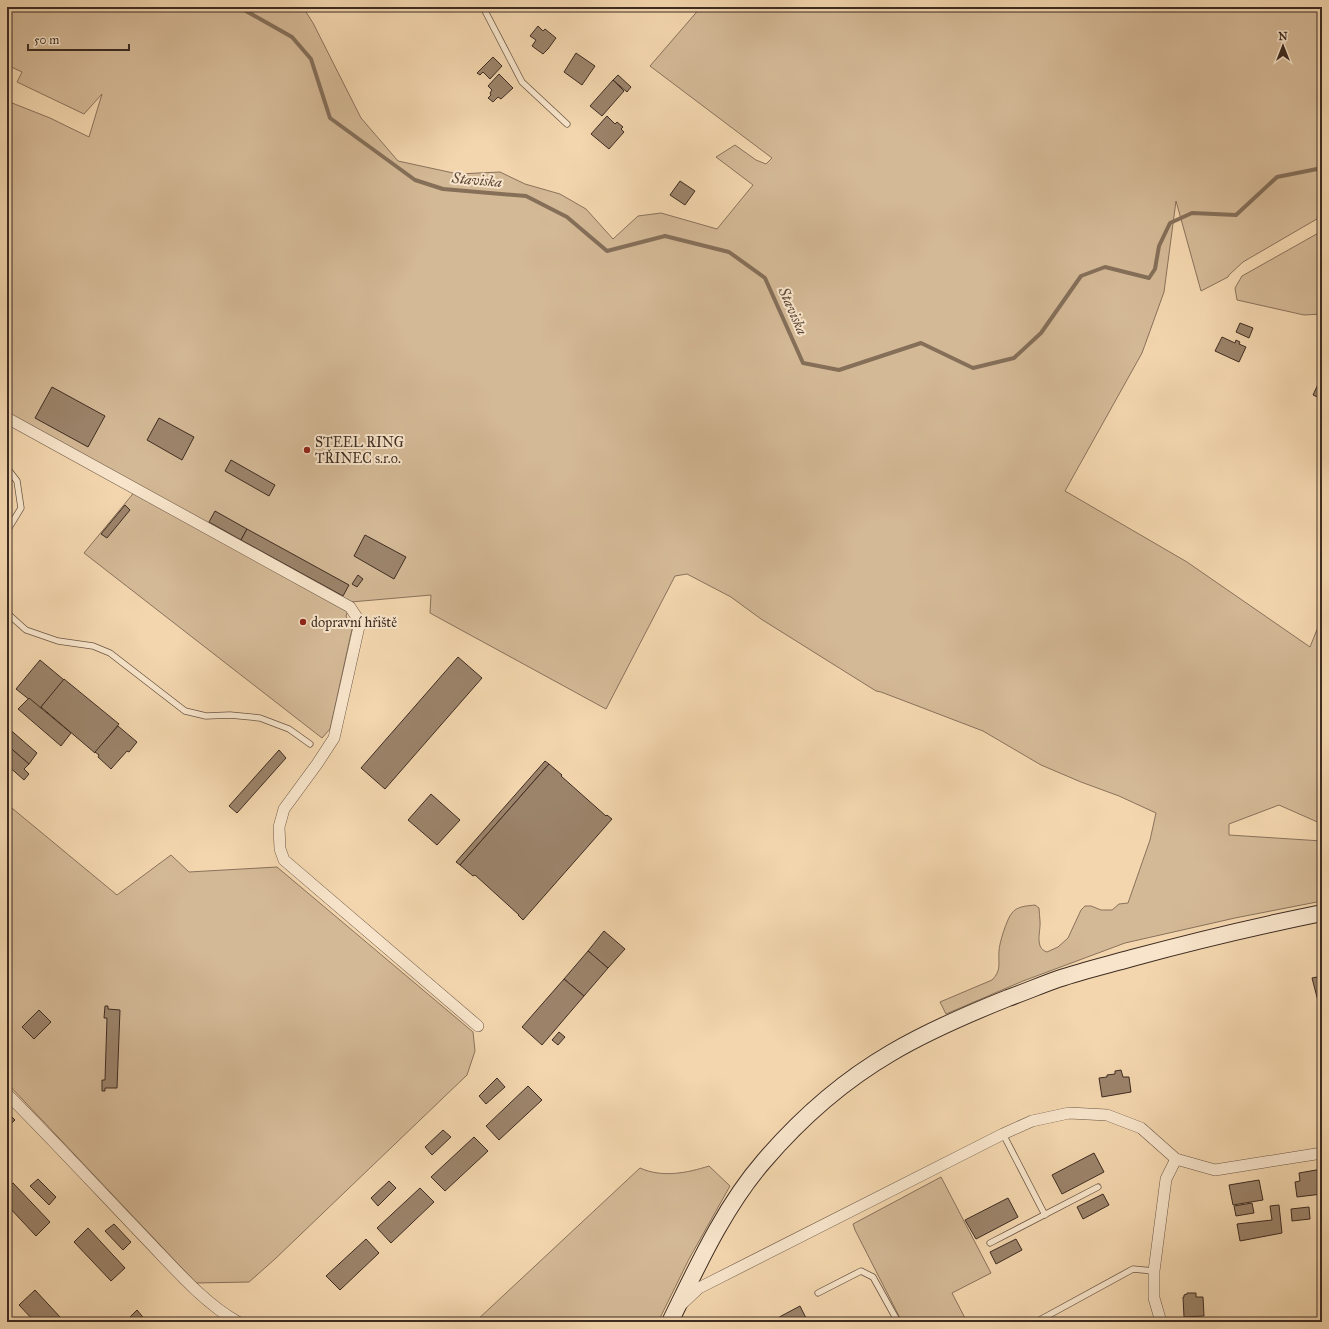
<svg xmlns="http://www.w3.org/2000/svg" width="1329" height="1329" viewBox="0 0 1329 1329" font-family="'IM FELL Great Primer',serif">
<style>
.green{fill:#d4b996;stroke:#89725c}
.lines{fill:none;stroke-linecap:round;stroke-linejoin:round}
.stream{stroke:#856f59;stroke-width:4}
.building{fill:#9c846b;stroke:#3e2c22}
.lane-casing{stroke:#6b5645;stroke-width:7}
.street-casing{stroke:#6b5645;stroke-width:12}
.secondary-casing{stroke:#3e2c22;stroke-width:18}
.lane{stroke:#f7e4ca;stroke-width:5.5}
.street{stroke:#f7e4ca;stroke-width:11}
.secondary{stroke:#f7e4ca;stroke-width:16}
.poi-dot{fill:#8f2418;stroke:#f7e4ca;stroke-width:1.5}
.labels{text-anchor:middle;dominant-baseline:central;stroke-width:4;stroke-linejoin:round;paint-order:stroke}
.poi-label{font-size:14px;fill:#3e2c22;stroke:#f7e4ca;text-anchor:start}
.water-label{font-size:15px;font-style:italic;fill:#5c4839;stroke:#f7e4ca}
</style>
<rect width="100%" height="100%" fill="#f3d6ae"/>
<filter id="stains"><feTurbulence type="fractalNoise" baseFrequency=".005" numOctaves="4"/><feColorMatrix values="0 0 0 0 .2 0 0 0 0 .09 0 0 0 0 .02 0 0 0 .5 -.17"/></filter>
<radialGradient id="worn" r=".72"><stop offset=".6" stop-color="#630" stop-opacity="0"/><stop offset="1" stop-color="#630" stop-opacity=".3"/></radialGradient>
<g class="green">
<path d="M7 7H298L306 12 313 23 361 118 398 161 458 174 500 172 525 184 560 194 586 209 613 239 638 216 661 213 717 229 753 185 716 157 735 145 756 160 766 164 772 158 650 66 701 7H1322V216L1243 262 1229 275 1228 277 1201 291 1176 201 1164 292 1142 353 1065 491 1187 562 1310 647 1322 617V824L1279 805 1229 824V835L1322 841V901L1235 918 1125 943 1023 981 946 1014 940 1002 992 980C1002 970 998 963 999 951 999 944 1007 918 1012 913 1017 906 1027 906 1035 905L1039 908C1039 912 1040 917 1040 921 1041 931 1034 948 1047 952L1058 947 1068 938 1081 910 1085 906H1091L1101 910H1112L1119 904 1128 903 1150 840 1156 813 1119 796 1081 782 1041 765 983 731 881 692 876 691 761 619 731 597 687 574 675 576 606 709 430 613 431 595 351 602 346 616 352 629 330 729 322 738 84 553 132 495 137 485 7 413V101L50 118 89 137 102 94 84 114 17 82 22 72 7 65Z"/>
<path d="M1322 231V314L1304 315 1237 300 1235 288 1242 276Z"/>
<path d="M7 804 117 895 171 855 189 872 277 867 473 1032 475 1051 467 1075 275 1259 249 1282 196 1283 7 1083Z"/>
<path d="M709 1166 730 1186 689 1259 658 1322H475L640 1168C662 1178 687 1173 709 1166Z"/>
<path d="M941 1177 991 1273 952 1293 967 1322H902L855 1230 853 1224Z"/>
</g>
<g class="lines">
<path class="stream" d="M239 7 292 37 311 59 330 118 415 180 443 189 526 196 567 217 607 251 665 236 729 252 765 278 803 363 839 370 921 343 973 368 1014 358 1041 333 1081 276 1105 267 1149 278 1155 269 1159 246 1170 223 1192 213 1236 215 1277 177 1322 168"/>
</g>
<g class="building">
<path d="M538 26 543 31 545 29 556 38 548 49 543 54 532 46 536 40 530 36Z"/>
<path d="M576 53 595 66 582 85 564 72Z"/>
<path d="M493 57 502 66 490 79 483 72 480 75 477 73Z"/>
<path d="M499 74 513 88 501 99 498 97 493 102 488 98 491 95 490 93 492 90 488 86Z"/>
<path d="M618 75 631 87 627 92 613 80Z"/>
<path d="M613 80 624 91 602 116 590 106Z"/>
<path d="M607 116 615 124 617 122 623 127 621 129 624 132 609 149 591 134Z"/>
<path d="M680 181 695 191 685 205 670 195Z"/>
<path d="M1240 323 1253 328 1249 338 1236 332Z"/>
<path d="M1222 337 1235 343 1236 340 1240 342 1239 344 1246 347 1239 362 1215 351Z"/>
<path d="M1320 380 1322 381V399L1313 395Z"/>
<path d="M52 387 105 416 88 447 35 418Z"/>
<path d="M159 418 194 437 182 460 147 440Z"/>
<path d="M231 460 275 485 269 496 225 471Z"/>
<path d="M125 505 130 510 107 538 101 534Z"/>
<path d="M215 511 247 529 241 540 209 522Z"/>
<path d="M247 529 349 585 343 596 241 540Z"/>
<path d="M365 535 406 557 394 579 354 556Z"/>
<path d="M358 575 363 579 357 587 352 584Z"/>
<path d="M458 657 482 678 385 789 361 768Z"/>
<path d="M40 660 64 680 40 708 16 689Z"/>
<path d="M64 679 119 724 95 753 41 707Z"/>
<path d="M29 698 71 733 61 746 18 709Z"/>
<path d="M118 726 137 742 129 752 127 751 111 769 98 757 99 755 95 752Z"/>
<path d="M7 727 37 753 29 764 7 745Z"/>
<path d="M7 745 29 764 24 769 29 774 24 780 7 765Z"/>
<path d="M279 750 286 758 237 813 229 806Z"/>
<path d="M545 761 549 764 460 865 456 862Z"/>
<path d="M549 764 562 775 561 776 606 816 607 815 612 819 523 920 518 915H519L475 875 473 876 460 865Z"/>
<path d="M431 794 460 820 437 845 408 820Z"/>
<path d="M604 931 625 949 608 968 588 951Z"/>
<path d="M588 951 608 968 584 996 564 979Z"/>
<path d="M1322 976V1000L1318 1001 1312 978Z"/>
<path d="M564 979 584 996 542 1045 522 1027Z"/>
<path d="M105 1006H108V1009L120 1010 117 1088H105V1091H102V1080H105L107 1018H104Z"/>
<path d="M39 1010 51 1022 34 1039 22 1027Z"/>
<path d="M559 1032 565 1037 558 1045 552 1040Z"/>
<path d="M1121 1070 1123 1077H1129L1131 1092 1102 1097 1099 1078 1107 1077V1075L1115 1074V1071Z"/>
<path d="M497 1078 505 1087 486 1104 479 1096Z"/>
<path d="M528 1086 542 1100 499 1140 486 1126Z"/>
<path d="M1319 1098H1322V1108H1321Z"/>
<path d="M7 1112 15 1120 7 1127Z"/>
<path d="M443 1130 451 1137 432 1155 425 1147Z"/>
<path d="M474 1137 488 1151 445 1191 431 1177Z"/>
<path d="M1094 1153 1104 1172 1062 1194 1052 1175Z"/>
<path d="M1322 1169V1194L1297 1197 1295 1182 1300 1181 1299 1173Z"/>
<path d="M38 1179 56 1197 49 1205 30 1186Z"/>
<path d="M1259 1180 1263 1200 1233 1205 1229 1185Z"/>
<path d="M389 1181 396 1188 378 1206 371 1198Z"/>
<path d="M13 1183 50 1222 36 1236 7 1205V1188Z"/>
<path d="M420 1188 434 1202 391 1243 377 1228Z"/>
<path d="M1103 1194 1109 1205 1083 1219 1077 1207Z"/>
<path d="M1008 1198 1018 1217 976 1239 965 1220Z"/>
<path d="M1252 1203 1254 1213 1236 1216 1234 1206Z"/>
<path d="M1279 1205 1282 1233 1240 1241 1237 1224 1272 1220 1270 1206Z"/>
<path d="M1309 1207 1310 1219 1292 1221 1291 1209Z"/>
<path d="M114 1224 131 1242 123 1250 105 1231Z"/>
<path d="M88 1228 125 1268 111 1281 74 1242Z"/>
<path d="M366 1239 379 1253 340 1290 326 1276Z"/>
<path d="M1016 1239 1022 1250 996 1264 990 1252Z"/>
<path d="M35 1290 61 1318 57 1322H35L19 1305Z"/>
<path d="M1187 1293H1196V1297H1203L1204 1316 1184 1317 1183 1297H1184V1295L1187 1294Z"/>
<path d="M800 1306 808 1322H770Z"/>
<path d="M137 1310 147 1322H125Z"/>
</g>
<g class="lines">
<g class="lane-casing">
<g id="lane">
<path d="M483 7 522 82 567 124"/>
<path d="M7 468 17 481 21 508 7 531"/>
<path d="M7 613 26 630 58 641 93 646 110 653 185 711 206 716 230 715 260 718 289 729 310 744"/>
<path d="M1003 1134 1045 1215"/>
<path d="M990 1243 1098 1187"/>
<path d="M818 1293 861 1271 873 1277 898 1322"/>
<path d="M1036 1322 1133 1269 1154 1271"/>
</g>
</g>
<g class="street-casing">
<g id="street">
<path d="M7 418 350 607 360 622 334 738 317 764 284 809 279 827 280 849 284 860 478 1026"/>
<path d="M7 1094C55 1142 101 1192 148 1241 174 1268 205 1304 238 1322"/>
<path d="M682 1304 699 1288 1003 1134 1032 1121 1069 1113 1107 1115 1141 1128 1176 1159 1215 1170 1322 1153"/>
<path d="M1161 1322 1154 1298V1271L1166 1179 1176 1159"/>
</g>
</g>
<g class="secondary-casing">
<path id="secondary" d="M670 1322C697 1267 724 1207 764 1161 800 1119 843 1081 891 1053 928 1031 968 1014 1008 998 1025 992 1041 985 1058 979 1082 971 1107 965 1132 958 1195 941 1258 926 1322 913"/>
</g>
<use href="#lane" class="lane"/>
<use href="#street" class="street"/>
<use href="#secondary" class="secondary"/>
</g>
<g class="poi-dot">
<circle cx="307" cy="450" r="4"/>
<circle cx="303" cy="622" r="4"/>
</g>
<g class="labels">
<g class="poi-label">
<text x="315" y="442">STEEL RING<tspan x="315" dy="16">TŘINEC s.r.o.</tspan></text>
<text x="311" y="622">dopravní hřiště</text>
</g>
<g class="water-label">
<text transform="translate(477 180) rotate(5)">Staviska</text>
<text transform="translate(793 311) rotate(66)">Staviska</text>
</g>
</g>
<rect width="1329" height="1329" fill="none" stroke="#f3d6ae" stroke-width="24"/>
<rect x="8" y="8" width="1313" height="1313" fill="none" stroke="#3e2c22" stroke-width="2"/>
<rect x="12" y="12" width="1305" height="1305" fill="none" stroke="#3e2c22"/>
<g transform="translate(1283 46)" stroke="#f7e4ca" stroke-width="3" paint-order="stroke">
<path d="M0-3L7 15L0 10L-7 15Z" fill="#3e2c22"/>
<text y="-6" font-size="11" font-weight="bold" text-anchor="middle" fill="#3e2c22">N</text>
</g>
<path d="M28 44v6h101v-6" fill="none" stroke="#3e2c22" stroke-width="2"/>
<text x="34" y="44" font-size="12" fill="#3e2c22" stroke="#f7e4ca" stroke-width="3" paint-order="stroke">50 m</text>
<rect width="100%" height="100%" filter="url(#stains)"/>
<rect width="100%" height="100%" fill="url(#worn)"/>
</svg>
